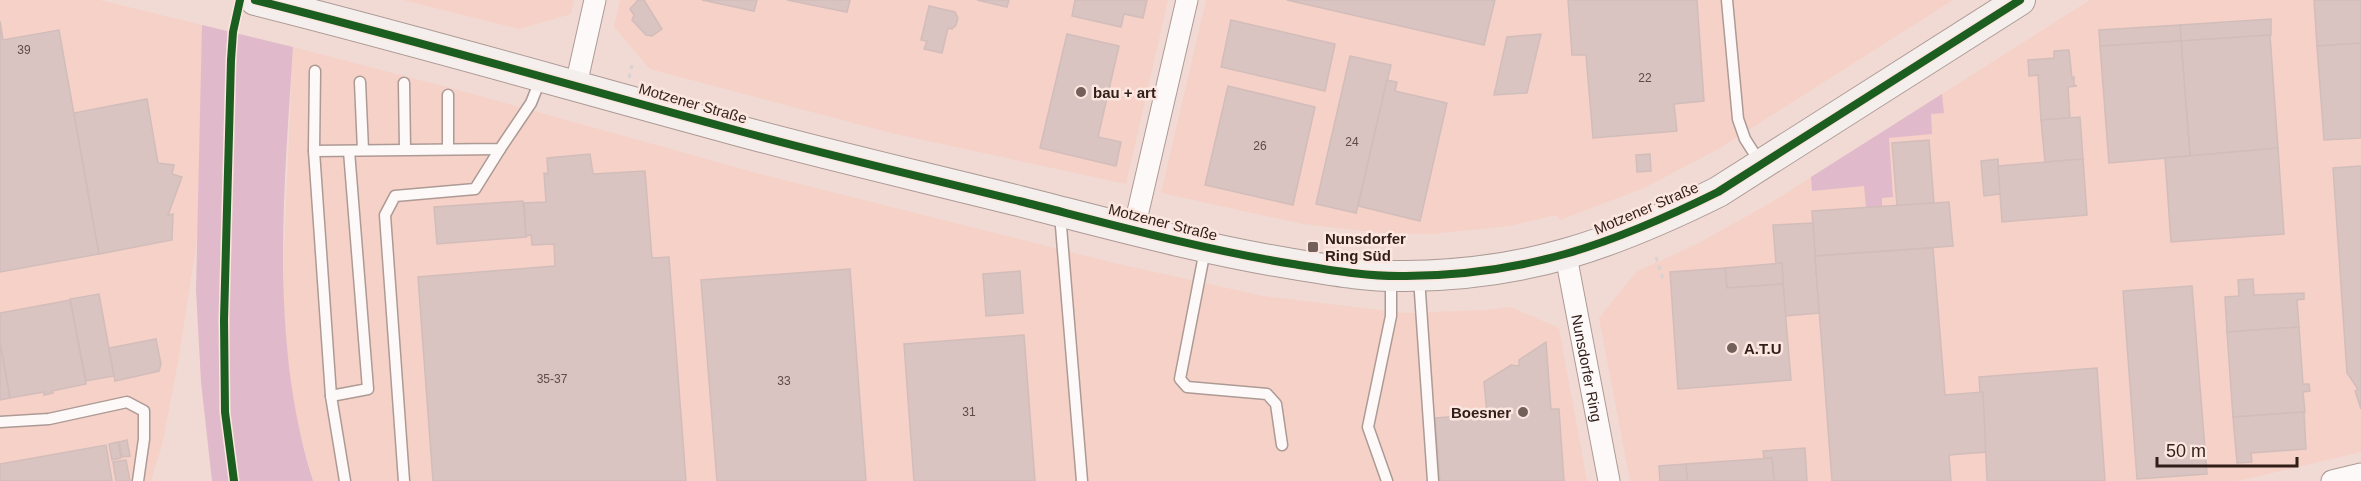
<svg xmlns="http://www.w3.org/2000/svg" width="2361" height="481" viewBox="0 0 2361 481" font-family="Helvetica,sans-serif">
<style>
.built{fill:#f6d1c7}
.green{fill:#e0bacb}
.building{fill:#d9c4c2;stroke:#d2bdbb;stroke-width:1.5}
.lines{fill:none;stroke-linecap:round;stroke-linejoin:round}
.lane-casing{stroke:#ad9a95;stroke-width:13}
.street-casing{stroke:#ad9a95;stroke-width:23}
.secondary-casing{stroke:#ad9a95;stroke-width:32}
.path{stroke:#d9d2d1;stroke-width:3;stroke-dasharray:4.5 4.5;stroke-linecap:butt}
.lane{stroke:#fdf9f9;stroke-width:10}
.street{stroke:#fdf9f9;stroke-width:21}
.secondary{stroke:#f4eeed;stroke-width:30}
.cycleway-casing{stroke:#fce6e0;stroke-width:11}
.cycleway{stroke:#1b5e20;stroke-width:8}
.poi-dot{fill:#74605a;stroke:#fce6e0;stroke-width:2}
.labels{text-anchor:middle;dominant-baseline:central;stroke-width:5;stroke-linejoin:round;paint-order:stroke}
.number-label{font-size:12px;fill:#5e4a46}
.poi-label{font-size:15px;font-weight:bold;fill:#311e19;stroke:#fce6e0;text-anchor:start}
.street-label{font-size:15px;fill:#311e19;stroke:#fce6e0}
</style>
<rect width="100%" height="100%" fill="#f1dad4"/>
<g class="built">
<path d="M0 0H100L202 25 200 221 178 362 162 445 151 481H0Z"/>
<path d="M403 0H574L571 14 519 29Z"/>
<path d="M620 0H1168L1126 184 891 133 650 69 614 27Z"/>
<path d="M1206 0H1953L1720 148 1644 188 1560 220 1556 215 1509 226 1431 234 1382 233 1303 224 1161 193Z"/>
<path d="M2090 0H2361V452L2238 481H1630L1599 318 1636 272 1699 243 1772 202Z"/>
<path d="M293 47 473 94 760 174 1114 263 1263 296 1403 313 1488 310 1510 307 1559 328 1587 481H313L294 409 284 325V248Z"/>
</g>
<g class="green">
<path d="M202 25 293 47C284 191 269 341 313 481H212L201 382 196 290Z"/>
<path d="M1942 94 1944 113 1931 114 1932 134 1889 138 1893 197 1882 198V206L1866 208 1864 186 1812 191 1811 177Z"/>
</g>
<g class="building">
<path d="M638 0H644L662 29 652 36 646 35 632 20 634 15 630 9Z"/>
<path d="M702 0H757L754 11Z"/>
<path d="M787 0H850L847 12Z"/>
<path d="M977 0H1009L1007 7Z"/>
<path d="M1075 0H1147L1143 18 1124 14 1121 27 1072 16Z"/>
<path d="M1287 0H1495L1484 45Z"/>
<path d="M1568 0H1697L1704 101 1674 104 1677 131 1593 138 1586 55H1572Z"/>
<path d="M2314 0H2361V43L2317 46Z"/>
<path d="M929 6 955 12 958 18 956 25 952 29 948 28 942 53 924 49 927 41 921 40Z"/>
<path d="M2271 19V35L2181 41 2180 25Z"/>
<path d="M1231 20 1335 44 1325 91 1221 67Z"/>
<path d="M0 21 3 40 59 30 99 254 0 272Z"/>
<path d="M2180 25 2181 41 2100 46 2099 30Z"/>
<path d="M1067 34 1119 46 1098 137 1121 142 1116 166 1040 148Z"/>
<path d="M1541 34 1527 93 1494 95 1507 37Z"/>
<path d="M2270 35 2278 148 2190 156 2181 41Z"/>
<path d="M2181 41 2190 156 2109 163 2100 46Z"/>
<path d="M2361 43V138L2324 140 2317 46Z"/>
<path d="M2069 50 2072 78 2074 77V85L2077 86 2068 87 2070 118 2041 120 2038 75 2029 76 2028 60 2054 58V51Z"/>
<path d="M1350 56 1391 65 1356 213 1316 204Z"/>
<path d="M1387 80 1397 82 1395 91 1447 103 1420 221 1358 206Z"/>
<path d="M1228 86 1315 107 1293 205 1205 185Z"/>
<path d="M147 99 158 163 174 165 172 174 182 177 168 215 173 214 172 240 99 254 74 113Z"/>
<path d="M2080 117 2083 159 2045 162 2041 120Z"/>
<path d="M1929 140 1934 203 1897 205 1892 143Z"/>
<path d="M2278 148 2284 234 2171 242 2165 158Z"/>
<path d="M590 154 593 174 645 171 652 258 669 257 686 481H433L418 277 555 266 554 244 532 245 531 235 526 236 524 203 546 202 544 173 548 174 547 158Z"/>
<path d="M1650 154 1651 171 1637 172 1636 155Z"/>
<path d="M1998 159 2000 194 1984 196 1981 161Z"/>
<path d="M2083 159 2087 215 2002 222 1998 166Z"/>
<path d="M2361 166V409L2355 391 2358 389 2347 373 2333 168Z"/>
<path d="M523 201 526 237 437 244 434 207Z"/>
<path d="M1949 202 1953 246 1815 256 1812 211Z"/>
<path d="M1813 223 1819 313 1785 316 1782 263 1776 264 1773 225Z"/>
<path d="M1933 248 1945 395 1983 392 1987 452 1949 455 1951 481H1832L1815 256Z"/>
<path d="M1782 263 1783 284 1727 288 1725 268Z"/>
<path d="M1725 268 1727 288 1783 284 1791 380 1678 389 1670 272Z"/>
<path d="M850 269 866 481H717L701 280Z"/>
<path d="M1020 271 1023 313 986 316 983 274Z"/>
<path d="M2253 279 2254 295 2304 293V299L2297 300 2299 327 2227 332 2225 297 2239 296 2238 280Z"/>
<path d="M2192 286 2207 474 2137 479 2123 291Z"/>
<path d="M99 294 114 376 86 381 70 299Z"/>
<path d="M70 300 86 384 52 391 53 393 44 395V392L10 398 0 342V313Z"/>
<path d="M2299 327 2303 384H2309L2310 391 2303 392 2305 412 2233 417 2227 332Z"/>
<path d="M1024 335 1035 481H914L904 344Z"/>
<path d="M156 339 161 364 159 371 115 381 109 348Z"/>
<path d="M0 342 10 398 0 400Z"/>
<path d="M1546 342 1551 409H1559L1564 481H1440L1435 418 1487 414 1484 382 1511 365 1519 366V360Z"/>
<path d="M2097 368 2105 481H1987L1983 392H1980L1979 377Z"/>
<path d="M2304 412 2306 449 2251 453 2252 462 2237 463 2233 417Z"/>
<path d="M127 440 130 456 122 457 119 442Z"/>
<path d="M118 442 121 458 112 460 109 444Z"/>
<path d="M106 445 112 481H0V464Z"/>
<path d="M1805 448 1807 481H1774L1772 458H1764L1763 451Z"/>
<path d="M1772 458 1774 481H1687L1686 464Z"/>
<path d="M126 460 130 481H116L113 462Z"/>
<path d="M1686 464 1687 481H1660L1659 466Z"/>
</g>
<g class="lines">
<g class="lane-casing">
<g id="lane">
<path d="M1727 0 1738 119 1745 139 1761 164"/>
<path d="M360 82 363 150"/>
<path d="M404 83 405 149"/>
<path d="M448 95V148"/>
<path d="M314 151 315 71"/>
<path d="M1060 214 1082 481"/>
<path d="M1205 250 1180 379 1187 387 1267 394 1276 404 1282 445"/>
<path d="M1419 278 1433 481"/>
<path d="M331 396 368 389 349 151"/>
<path d="M0 422 49 419 127 402 144 411V439L138 481"/>
<path d="M345 481 331 396 314 151 500 149 531 103 541 78"/>
<path d="M404 481 385 215 395 196 475 189 500 149"/>
<path d="M1387 481 1368 427 1391 316V279"/>
</g>
</g>
<g class="street-casing">
<g id="street">
<path d="M576 85 595 0"/>
<path d="M1134 229 1187 0"/>
<path id="s1" d="M1566 256 1609 481"/>
<path d="M2332 481 2361 474"/>
</g>
</g>
<g class="secondary-casing">
<path id="secondary" d="M255 0C415 40 573 86 732 129 827 155 923 177 1019 201 1110 224 1200 249 1293 264 1330 270 1368 277 1406 276 1526 275 1611 245 1718 192L2020 0"/>
</g>
<g class="path">
<path d="M629 78 632 65"/>
<path d="M1656 257 1664 282"/>
</g>
<use href="#lane" class="lane"/>
<use href="#street" class="street"/>
<use href="#secondary" class="secondary"/>
<g class="cycleway-casing">
<g id="cycleway">
<path d="M255 0C415 40 573 86 732 129 827 155 923 177 1019 201 1110 224 1200 249 1293 264 1330 270 1368 277 1406 276 1526 275 1611 245 1718 192L2020 0"/>
<path d="M234 481 225 412 224 320 231 60 233 32 240 0"/>
</g>
</g>
<use href="#cycleway" class="cycleway"/>
</g>
<g class="poi-dot">
<circle cx="1081" cy="92" r="6"/>
<rect x="1307" y="241" width="12" height="12" rx="3"/>
<circle cx="1732" cy="348" r="6"/>
<circle cx="1523" cy="412" r="6"/>
</g>
<g class="labels">
<g class="number-label">
<text x="24" y="50">39</text>
<text x="1645" y="78">22</text>
<text x="1352" y="142">24</text>
<text x="1260" y="146">26</text>
<text x="552" y="379">35-37</text>
<text x="784" y="381">33</text>
<text x="969" y="412">31</text>
</g>
<g class="poi-label">
<text x="1093" y="92">bau + art</text>
<text x="1325" y="238">Nunsdorfer<tspan x="1325" dy="17">Ring Süd</tspan></text>
<text x="1744" y="348">A.T.U</text>
<text x="1511" y="412" text-anchor="end">Boesner</text>
</g>
<g class="street-label">
<text transform="translate(693 103) rotate(16)">Motzener Straße</text>
<text transform="translate(1646 208) rotate(-23)">Motzener Straße</text>
<text transform="translate(1163 222) rotate(14)">Motzener Straße</text>
<text stroke="none"><textPath href="#s1" startOffset="114">Nunsdorfer Ring</textPath></text>
</g>
</g>
<path d="M2157 457v9h140v-9" fill="none" stroke="#311e19" stroke-width="3"/>
<text x="2166" y="457" font-size="18" fill="#311e19" stroke="#fce6e0" stroke-width="4.5" paint-order="stroke">50 m</text>
</svg>
